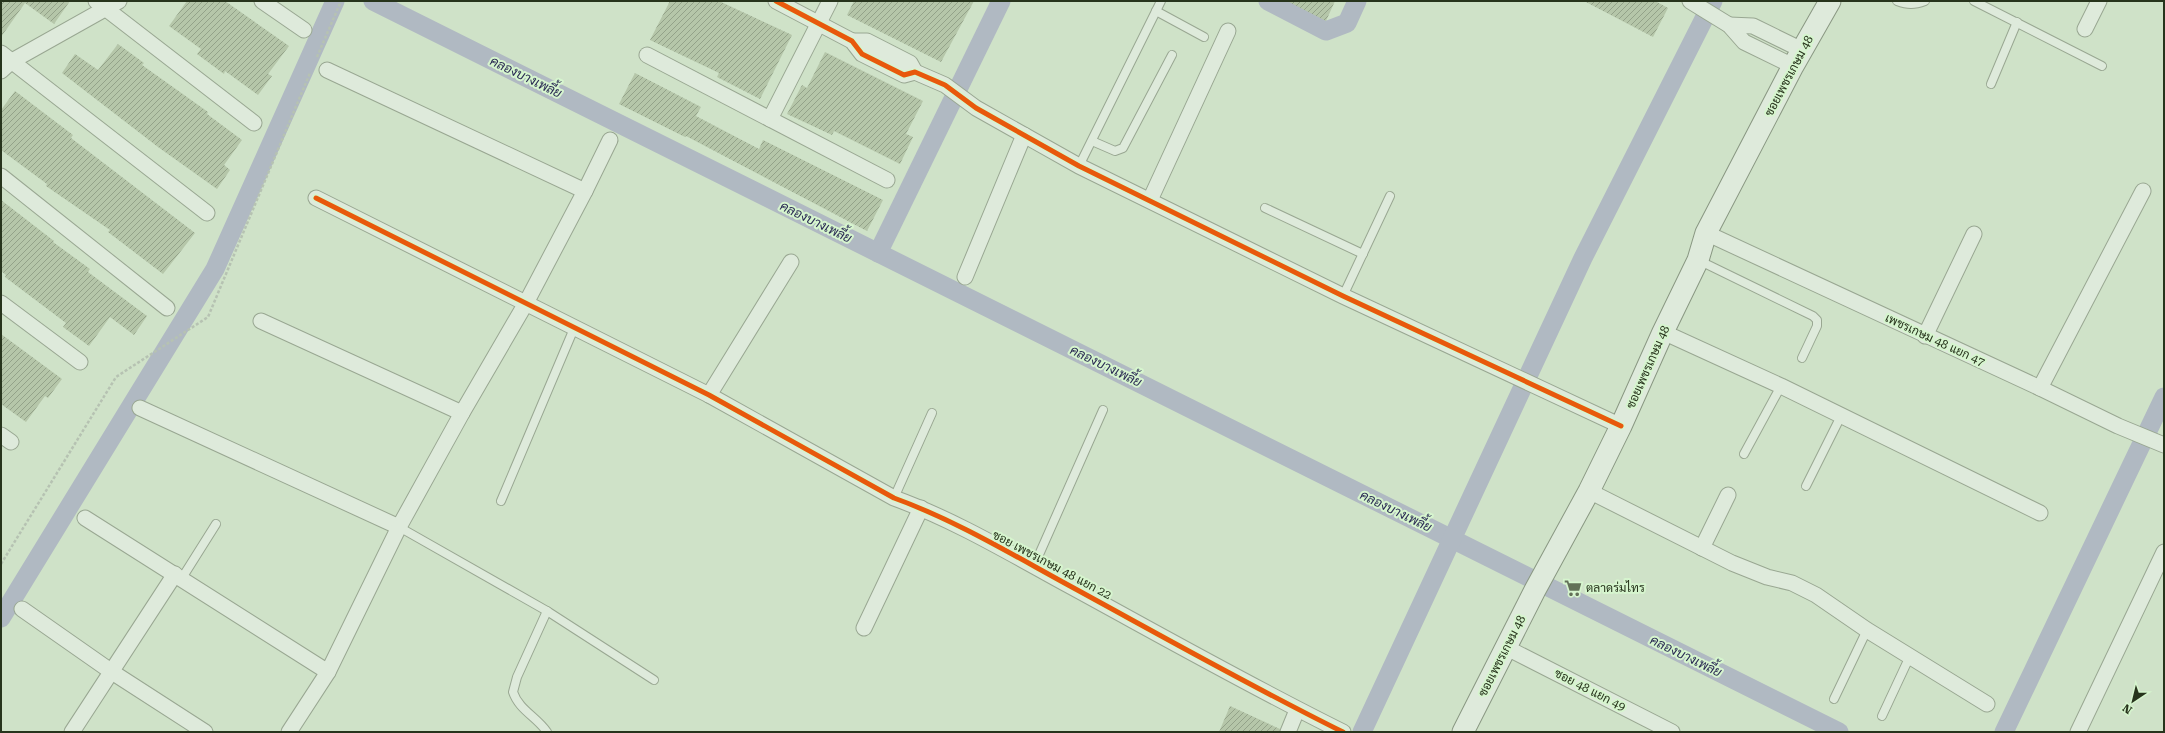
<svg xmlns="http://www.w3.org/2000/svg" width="2165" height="733" viewBox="0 0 2165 733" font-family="'Roboto Serif',Sarabun,serif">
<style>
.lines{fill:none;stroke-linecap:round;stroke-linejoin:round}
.canal{stroke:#b0b9c2;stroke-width:19}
.building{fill:url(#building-hatch)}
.lane-casing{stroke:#99a792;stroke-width:10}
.street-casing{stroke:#99a792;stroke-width:17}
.secondary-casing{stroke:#899782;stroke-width:23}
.path{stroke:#b6c2b2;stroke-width:2.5;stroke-dasharray:3 2;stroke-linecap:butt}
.lane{stroke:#deeadb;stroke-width:8}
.street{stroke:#deeadb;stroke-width:15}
.secondary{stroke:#deeadb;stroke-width:21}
.cycleway-casing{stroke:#d6f5ce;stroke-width:8}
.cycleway{stroke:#e8590c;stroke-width:5}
.labels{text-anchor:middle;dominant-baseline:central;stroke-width:4;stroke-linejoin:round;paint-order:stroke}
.street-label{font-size:12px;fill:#27341c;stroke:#d6f5ce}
.poi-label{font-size:12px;fill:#27341c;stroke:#d6f5ce;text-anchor:start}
.water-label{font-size:13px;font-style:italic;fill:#2b2b54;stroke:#d6f5ce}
</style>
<defs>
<pattern id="building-hatch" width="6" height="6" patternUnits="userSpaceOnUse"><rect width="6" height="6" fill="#b5c6a9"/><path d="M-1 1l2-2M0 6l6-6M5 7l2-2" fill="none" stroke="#93a289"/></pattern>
</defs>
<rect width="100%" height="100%" fill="#cfe2c8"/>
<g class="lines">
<g class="canal">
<path d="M373 1 1839 732"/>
<path d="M1268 1 1326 31 1347 23 1357 1"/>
<path d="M878 253 1001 1"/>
<path d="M1 618 215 269 335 1"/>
<path d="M1362 732 1583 258 1713 1"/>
<path d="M2004 732 2164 397"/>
</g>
</g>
<g class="building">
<path d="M1 1H70L54 24 25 3 1 37Z"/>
<path d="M187 1H225L289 46 268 74 272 76 258 95 225 71 224 74 197 54 201 49 169 26Z"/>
<path d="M670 1H719L792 35 760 99 717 77 719 73 650 40Z"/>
<path d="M854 1H974L941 62 847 15Z"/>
<path d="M1287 1H1335L1326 21Z"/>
<path d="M1584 1H1655L1668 8 1653 37Z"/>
<path d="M118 44 144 63 142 65 208 112 207 114 242 140 224 165 230 170 217 189 158 147 62 73 75 54 98 70Z"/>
<path d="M825 52 923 101 906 134 913 137 900 164 834 131 832 135 787 114 802 85 807 88Z"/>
<path d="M635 73 701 107 696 116 759 149 763 140 883 200 867 231 686 136 685 137 619 104Z"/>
<path d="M15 91 73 135 71 138 195 233 163 274 108 232 110 230 46 186 47 184 1 150V110Z"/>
<path d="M1 200 54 241 53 242 90 269 88 272 147 316 134 335 110 317 89 346 63 327 66 323 5 277 6 275 1 271Z"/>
<path d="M1 334 62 379 48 398 45 396 26 422 1 404Z"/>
<path d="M1230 706 1280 729 1279 732H1219Z"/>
</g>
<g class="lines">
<g class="lane-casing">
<g id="lane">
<path d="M1897 1C1908 5 1914 5 1925 1"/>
<path d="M1974 1 2102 66"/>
<path d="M1156 11 1204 37"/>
<path d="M1991 84 2017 22"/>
<path d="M1092 141 1115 151 1123 148 1172 55"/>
<path d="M1079 166 1161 1"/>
<path d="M1265 208 1363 254"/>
<path d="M1698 260 1813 316 1817 320V326L1802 358"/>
<path d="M1343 296 1390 196"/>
<path d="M1744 454 1781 386"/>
<path d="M1806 486 1841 416"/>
<path d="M894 498 932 413"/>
<path d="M501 501 575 326"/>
<path d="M399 527 547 611 654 680"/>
<path d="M1034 566 1103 410"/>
<path d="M182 578 216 524"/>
<path d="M1834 699 1867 630"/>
<path d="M1882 716 1910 656"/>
<path d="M547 732C537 717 519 710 513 692L517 677 547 611"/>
</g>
</g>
<g class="street-casing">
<g id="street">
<path d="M96 1 254 123"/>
<path d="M262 1 304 30"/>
<path d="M776 1 852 41 862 54 904 75 915 72 945 85 976 108 1079 166 1343 296 1621 426"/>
<path d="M1690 1 1729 25 1744 42 1793 66"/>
<path d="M1729 25 1753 26 1802 50"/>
<path d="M2085 29 2099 1"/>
<path d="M852 41H867L910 63 915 72"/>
<path d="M1 53 207 213"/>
<path d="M647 55 887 180"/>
<path d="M1 71 12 61 119 1"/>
<path d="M770 119 830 1"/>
<path d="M1 176 167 308"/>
<path d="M585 191 610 140"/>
<path d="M316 198 709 395 894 498C955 520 1013 555 1070 586 1160 635 1250 686 1343 732"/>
<path d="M1150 200 1228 31"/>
<path d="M1706 233 2040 388 2118 426 2164 445"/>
<path d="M965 277 1024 135"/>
<path d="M1 303 80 362"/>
<path d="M261 321 462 413 526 303 585 191 327 70"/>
<path d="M1663 332 1781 386 2040 513"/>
<path d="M1925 336 1974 234"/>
<path d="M2040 388 2143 191"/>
<path d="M709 395 791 262"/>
<path d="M140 408 399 527 462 413"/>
<path d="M1 435 11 442"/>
<path d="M1589 491 1732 563 1767 577 1792 583 1816 595 1867 630 1987 704"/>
<path d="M85 518 328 672 399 527"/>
<path d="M1702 548 1728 495"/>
<path d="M22 609 112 672 205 732"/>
<path d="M864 628 921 508"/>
<path d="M1507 648 1672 732"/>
<path d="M72 732 175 574"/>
<path d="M289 732 328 672"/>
<path d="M1288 732 1297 710"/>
<path d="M2078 732 2164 552"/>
</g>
</g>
<g class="secondary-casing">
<path id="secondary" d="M1463 732 1535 590 1589 491 1621 426 1663 332 1698 260 1706 233 1793 66 1830 1"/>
</g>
<g class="path">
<path d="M317 57 341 1"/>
<path d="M1 564 116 377 208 317 310 73"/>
</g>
<use href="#lane" class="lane"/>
<use href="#street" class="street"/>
<use href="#secondary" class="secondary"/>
<g class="cycleway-casing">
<g id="cycleway">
<path d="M776 1 852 41 862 54 904 75 915 72 945 85 976 108 1079 166 1343 296 1621 426"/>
<path d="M316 198 709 395 894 498C955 520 1013 555 1070 586 1160 635 1250 686 1343 732"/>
</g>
</g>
<use href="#cycleway" class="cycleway"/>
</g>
<defs>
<g id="supermarket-bare" transform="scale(1.38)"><path d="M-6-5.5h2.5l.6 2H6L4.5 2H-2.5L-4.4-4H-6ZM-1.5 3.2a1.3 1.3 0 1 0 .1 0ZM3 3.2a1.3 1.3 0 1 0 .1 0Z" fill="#627158" stroke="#d6f5ce" stroke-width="2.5" paint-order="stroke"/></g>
</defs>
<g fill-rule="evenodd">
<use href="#supermarket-bare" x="1573" y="588"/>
</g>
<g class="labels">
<g class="street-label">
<text transform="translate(1789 76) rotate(-62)">ซอยเพชรเกษม 48</text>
<text transform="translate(1935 340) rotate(25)">เพชรเกษม 48 แยก 47</text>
<text transform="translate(1648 367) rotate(-66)">ซอยเพชรเกษม 48</text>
<text transform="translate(1052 565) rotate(28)">ซอย เพชรเกษม 48 แยก 22</text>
<text transform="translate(1502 656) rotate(-63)">ซอยเพชรเกษม 48</text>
<text transform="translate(1590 690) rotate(27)">ซอย 48 แยก 49</text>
</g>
<g class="poi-label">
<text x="1586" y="588">ตลาดร่มไทร</text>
</g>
<g class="water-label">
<text transform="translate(526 77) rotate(26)">คลองบางเพลี้ย</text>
<text transform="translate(816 222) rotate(26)">คลองบางเพลี้ย</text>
<text transform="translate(1106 366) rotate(26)">คลองบางเพลี้ย</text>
<text transform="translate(1396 511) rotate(26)">คลองบางเพลี้ย</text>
<text transform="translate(1686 656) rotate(26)">คลองบางเพลี้ย</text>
</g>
</g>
<rect width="2165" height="733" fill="none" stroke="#27341c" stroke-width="4"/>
<g transform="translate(2133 701) rotate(215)" stroke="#d6f5ce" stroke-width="3" paint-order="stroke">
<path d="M0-3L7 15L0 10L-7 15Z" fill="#27341c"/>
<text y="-6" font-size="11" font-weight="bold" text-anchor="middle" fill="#27341c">N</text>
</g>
</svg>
